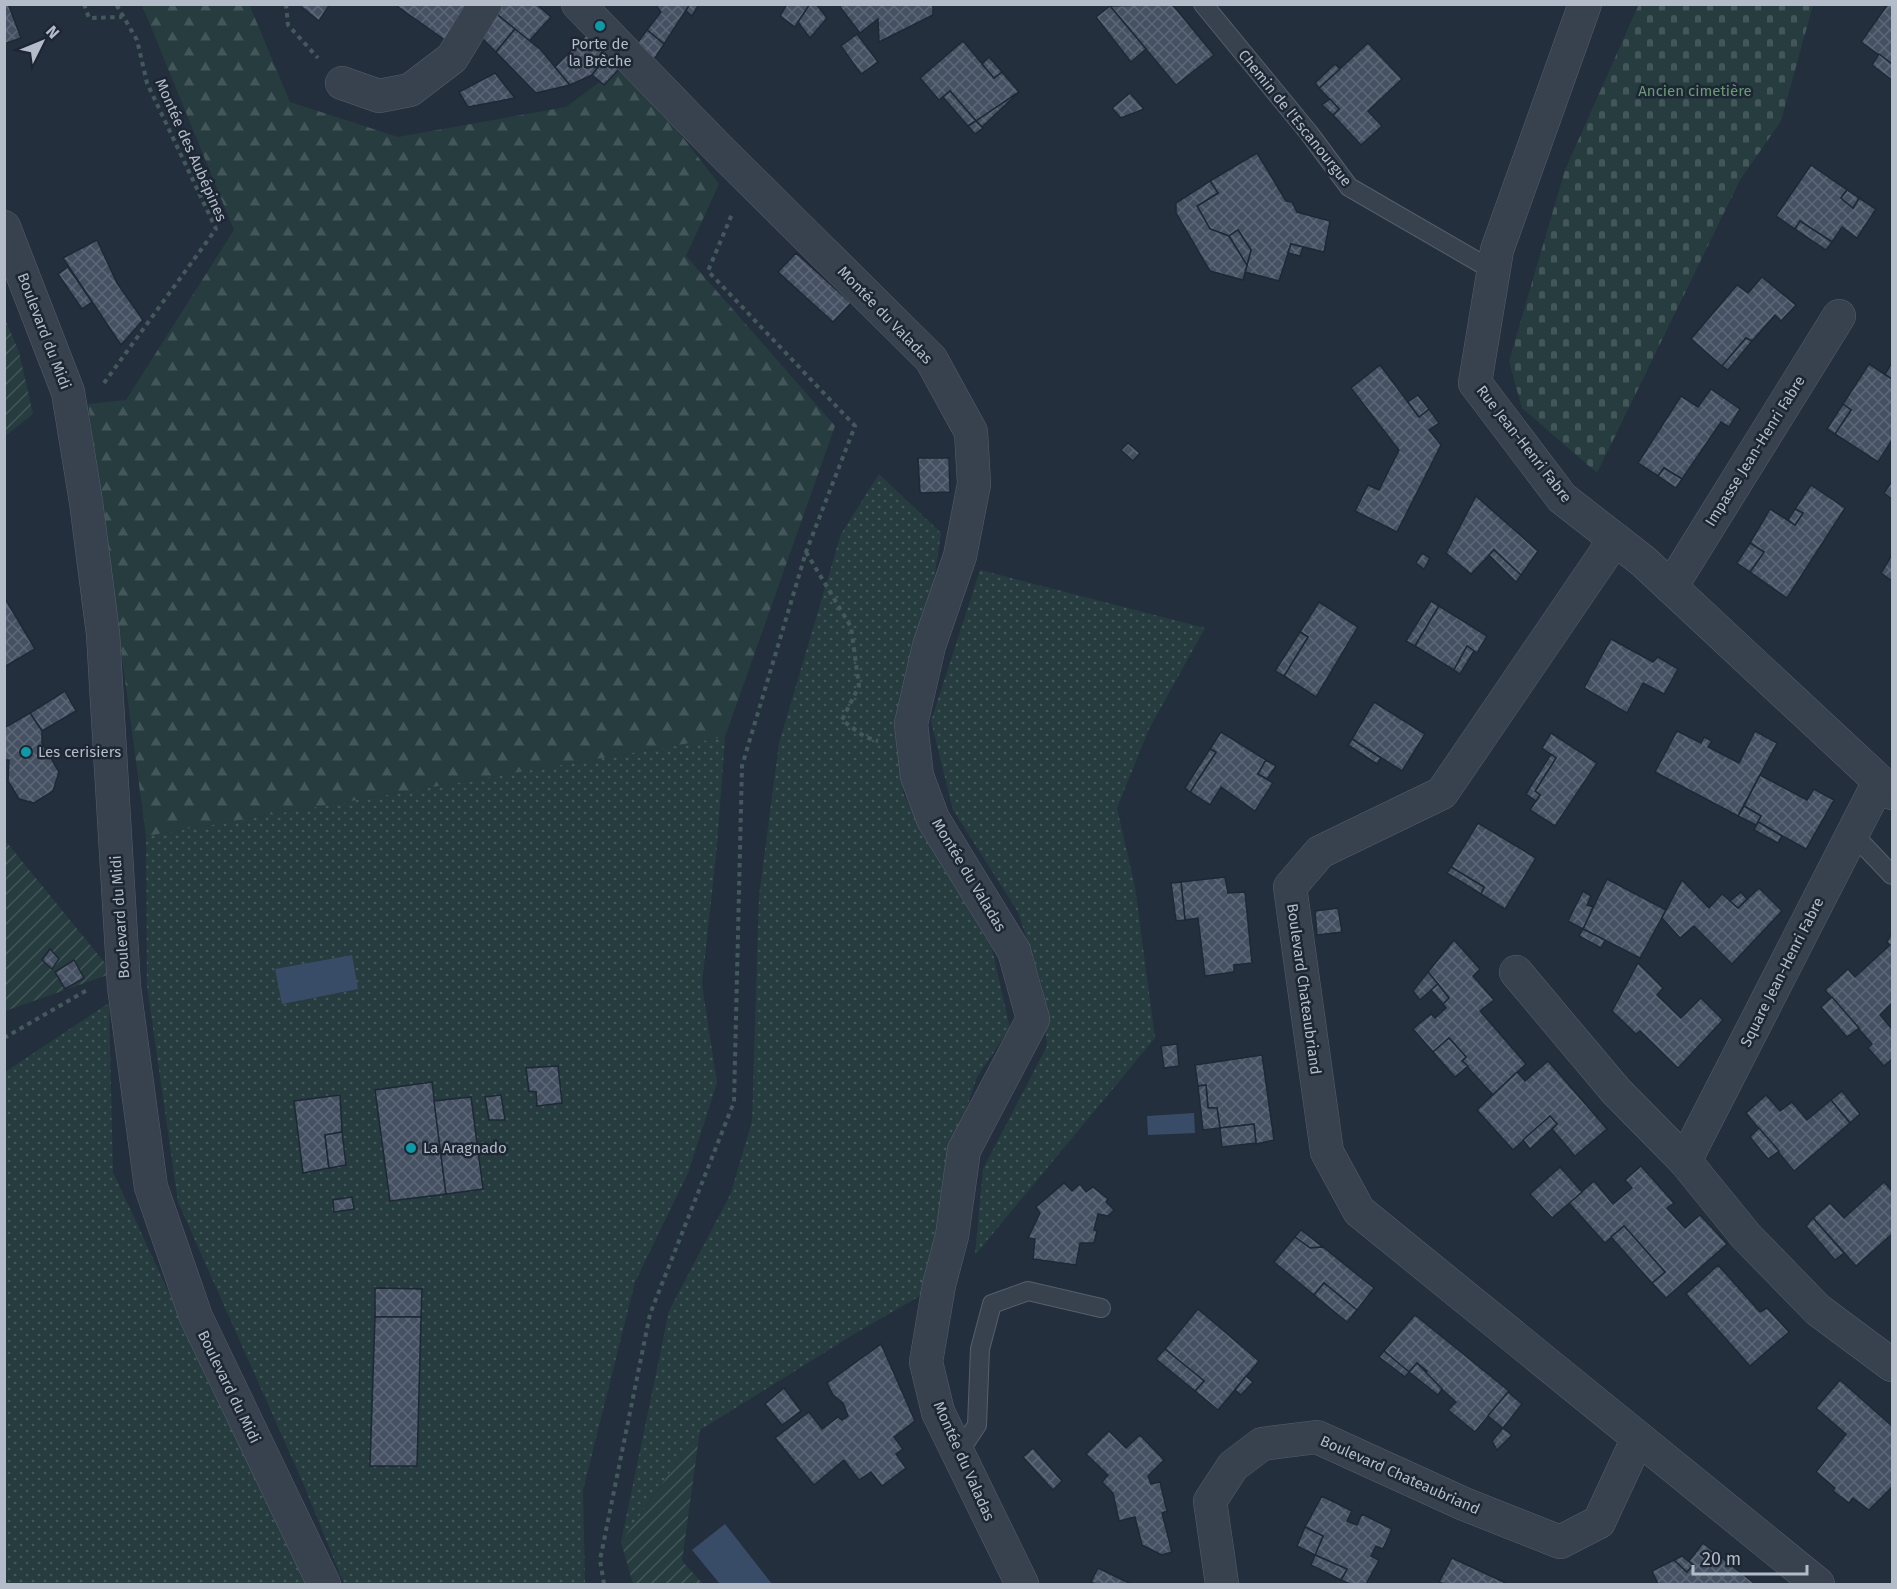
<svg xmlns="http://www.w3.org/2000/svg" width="1897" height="1589" viewBox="0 0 1897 1589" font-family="'Fira Sans',sans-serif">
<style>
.grass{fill:url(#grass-dots)}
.forest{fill:url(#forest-firs)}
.cemetery{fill:url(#cemetery-stones)}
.garden{fill:url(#garden-furrows)}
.water{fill:#394c67}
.building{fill:url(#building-cross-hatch);stroke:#1f2835;stroke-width:1.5}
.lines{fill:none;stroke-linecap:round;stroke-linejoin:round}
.service-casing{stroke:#565f6c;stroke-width:20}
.minor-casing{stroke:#565f6c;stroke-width:34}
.path{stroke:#44595c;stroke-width:4;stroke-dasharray:4.5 4.5;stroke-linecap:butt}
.service{stroke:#38414e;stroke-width:18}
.minor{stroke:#38414e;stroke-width:33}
.culture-dot{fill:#0f9aa8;stroke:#1d2633;stroke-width:2}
.labels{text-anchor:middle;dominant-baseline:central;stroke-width:5;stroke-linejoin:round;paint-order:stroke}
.poi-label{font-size:15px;fill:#b4bcc9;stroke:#1d2633;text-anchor:start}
.park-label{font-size:15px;fill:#6b9a76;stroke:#1d2633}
.street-label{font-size:15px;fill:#b4bcc9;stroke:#1d2633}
</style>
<defs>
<pattern id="grass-dots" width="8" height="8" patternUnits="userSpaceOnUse" patternTransform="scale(1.5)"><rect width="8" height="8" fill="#263c3f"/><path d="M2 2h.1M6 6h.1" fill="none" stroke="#435659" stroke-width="1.8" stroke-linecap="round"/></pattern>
<pattern id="forest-firs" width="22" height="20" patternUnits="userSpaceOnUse" patternTransform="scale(1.5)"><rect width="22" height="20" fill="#263c3f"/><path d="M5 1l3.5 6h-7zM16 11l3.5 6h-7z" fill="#435659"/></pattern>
<pattern id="cemetery-stones" width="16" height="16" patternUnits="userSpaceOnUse" patternTransform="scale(1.5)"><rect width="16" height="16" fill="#263c3f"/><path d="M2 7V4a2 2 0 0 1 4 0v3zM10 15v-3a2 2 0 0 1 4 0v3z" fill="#435659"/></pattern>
<pattern id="garden-furrows" width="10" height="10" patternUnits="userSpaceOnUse" patternTransform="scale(1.5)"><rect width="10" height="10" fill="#263c3f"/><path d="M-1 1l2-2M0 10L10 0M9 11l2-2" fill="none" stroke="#435659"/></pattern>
<pattern id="building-cross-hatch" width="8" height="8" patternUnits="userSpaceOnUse" patternTransform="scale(1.5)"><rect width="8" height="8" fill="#455162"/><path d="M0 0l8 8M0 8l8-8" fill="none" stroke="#5d6877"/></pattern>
</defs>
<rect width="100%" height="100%" fill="#242f3e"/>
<g class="grass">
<path d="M879 474 941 533 903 793 953 884 992 949 1010 1028 977 1077 943 1179 939 1285 859 1331 700 1430 621 1542 669 1311 731 1193 752 1121 759 896 779 743 841 534Z"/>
<path d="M980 570 1205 628 1149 729 1117 808 1135 887 1155 1038 975 1255 983 1169 1047 1046 1042 984 1018 912 953 810 931 721Z"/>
<path d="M725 737 717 846 702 984 717 1083 688 1173 635 1282 583 1490 585 1584H344L303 1483 178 1202 147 986 146 836Z"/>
<path d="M109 1003 113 1172 206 1373 308 1584H5V1072Z"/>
</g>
<path class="forest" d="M249 4 290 102 398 137 566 107 625 63 719 184 686 256 835 426 725 737 146 836 88 404 126 400 234 230 142 5Z"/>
<path class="cemetery" d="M1639 4 1813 5 1781 121 1740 180 1597 473 1522 408 1509 361 1565 170Z"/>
<g class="garden">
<path d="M5 319 19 352 33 414 5 436Z"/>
<path d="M4 839 113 973 5 1011H4Z"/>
<path d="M700 1430 682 1561 703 1584H633L621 1542Z"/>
</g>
<g class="water">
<path d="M352 955 358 989 282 1004 275 969Z"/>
<path d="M1194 1113 1195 1133 1148 1135 1147 1116Z"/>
<path d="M725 1524 772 1584H720L692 1550Z"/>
</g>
<g class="building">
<path d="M4 4H12L9 6 21 38 4 44Z"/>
<path d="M298 4H330L319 21Z"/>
<path d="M394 4H476L452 45Z"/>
<path d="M500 4H536L551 17 529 41 494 12Z"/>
<path d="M655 4H690L664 44 647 30 661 12Z"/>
<path d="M690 4H699L692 16 686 11Z"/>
<path d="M787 4H810L795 27 780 16Z"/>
<path d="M810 4H816L827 18 810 38 798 22Z"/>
<path d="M841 4H933V15L879 42 878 19 860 33 840 7Z"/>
<path d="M1172 4 1214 55 1176 85 1110 6Z"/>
<path d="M1888 4H1892V64L1861 42Z"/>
<path d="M1110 6 1146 49 1131 62 1096 17Z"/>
<path d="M494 12 515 29 496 52 477 33Z"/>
<path d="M515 29 541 50 570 85 536 93 496 52Z"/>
<path d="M647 30 664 44 652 63 635 46Z"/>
<path d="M589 32 610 52 592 75 570 85 555 67Z"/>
<path d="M857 34 878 62 861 74 841 46Z"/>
<path d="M963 41 994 78 1002 72 1019 92 976 121 950 91 939 100 920 78Z"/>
<path d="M1368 43 1402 79 1368 111 1382 126 1361 145 1333 115 1339 109 1319 88Z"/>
<path d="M610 52 625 63 604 85 592 75Z"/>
<path d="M1879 54 1892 64V80L1872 65Z"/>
<path d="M989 57 1002 72 994 78 982 64Z"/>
<path d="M1335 64 1340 69 1319 88 1315 83Z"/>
<path d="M495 73 515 98 468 107 459 92Z"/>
<path d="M950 91 976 121 968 126 943 97Z"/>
<path d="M1019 92 982 127 976 121Z"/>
<path d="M1130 93 1144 109 1121 118 1112 108Z"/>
<path d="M1330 99 1339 109 1333 115 1322 105Z"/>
<path d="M976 121 983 128 975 134 968 126Z"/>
<path d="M1257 153 1286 201 1292 202 1297 212 1330 221 1324 252 1291 244 1279 281 1245 272 1251 250 1238 230 1229 236 1210 229 1197 206 1218 193 1210 181Z"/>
<path d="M1811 165 1847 190 1841 198 1853 208 1859 198 1876 209 1857 238 1842 227 1832 242 1800 221 1795 229 1776 216Z"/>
<path d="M1210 181 1218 193 1197 206 1210 229 1229 236 1247 265 1243 280 1210 271 1176 213V203Z"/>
<path d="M1847 190 1859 198 1853 208 1841 198Z"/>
<path d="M1800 221 1832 242 1826 250 1795 229Z"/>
<path d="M1238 230 1251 250 1247 265 1229 236Z"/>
<path d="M97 240 117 283 143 320 121 345 63 258Z"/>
<path d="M1291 244 1303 247 1300 256 1288 253Z"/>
<path d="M796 253 851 303 833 322 778 272Z"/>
<path d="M68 267 92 302 82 309 58 274Z"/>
<path d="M1762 277 1796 305 1781 321 1775 315 1752 341 1746 338 1722 366 1691 339 1737 285 1748 293Z"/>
<path d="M1746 338 1752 341 1728 370 1722 366Z"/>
<path d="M1892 363V379L1885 374Z"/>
<path d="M1869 364 1892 379V440L1878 462 1835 434 1851 410 1843 404Z"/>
<path d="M1380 365 1419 417 1429 409 1439 423 1429 430 1441 445 1397 532 1355 511 1368 485 1379 490 1399 450 1351 388Z"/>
<path d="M1711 389 1740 409 1729 427 1721 422 1682 479 1664 468 1658 476 1638 463 1681 396 1698 407Z"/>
<path d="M1418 395 1429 409 1419 417 1408 402Z"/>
<path d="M1843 404 1851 410 1835 434 1827 429Z"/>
<path d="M1128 443 1140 453 1133 461 1121 450Z"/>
<path d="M918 458H949L950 492 920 493Z"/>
<path d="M1664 468 1682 479 1676 488 1658 476Z"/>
<path d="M1892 481V499L1884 493Z"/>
<path d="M1811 485 1845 508 1787 598 1750 572 1764 552 1750 543 1770 509 1795 525 1803 513 1795 509Z"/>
<path d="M1476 496 1538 551 1521 575 1494 550 1471 574 1446 553Z"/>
<path d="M1795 509 1803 513 1795 525 1788 520Z"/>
<path d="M1750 543 1764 552 1750 572 1737 563Z"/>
<path d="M1494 550 1521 575 1516 582 1489 555Z"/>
<path d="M1422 553 1430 558 1424 569 1416 563Z"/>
<path d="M1892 555V581L1881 573Z"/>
<path d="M6 600 35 649 4 667V601Z"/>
<path d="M1431 601 1439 606 1415 646 1406 641Z"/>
<path d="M1319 602 1358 627 1316 697 1284 676 1308 637 1300 632Z"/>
<path d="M1439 606 1487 636 1477 653 1467 646 1454 670 1415 646Z"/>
<path d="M1300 632 1308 637 1284 676 1275 671Z"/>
<path d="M1611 639 1653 662 1658 657 1678 669 1664 694 1643 683 1627 713 1584 688Z"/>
<path d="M1467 646 1474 651 1460 674 1454 670Z"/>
<path d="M65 691 76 711 42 731 30 713Z"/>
<path d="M1374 702 1425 734 1402 771 1352 739Z"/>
<path d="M30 713 42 731V743L59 772 53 791 34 803 19 799 8 781 9 760H4V728Z"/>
<path d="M1677 731 1701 743 1704 737 1712 741 1708 747 1739 763 1755 731 1777 743 1738 816 1655 772Z"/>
<path d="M1221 732 1266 760 1258 774 1273 783 1255 811 1221 787 1210 805 1190 792 1216 752 1210 749Z"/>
<path d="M1551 733 1597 763 1555 826 1530 810 1540 795 1535 791 1556 758 1542 748Z"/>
<path d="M1352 739 1381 758 1377 764 1348 745Z"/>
<path d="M1210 749 1216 752 1190 792 1185 788Z"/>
<path d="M1551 754 1556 758 1535 791 1540 795 1536 801 1526 794Z"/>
<path d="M1266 760 1276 766 1267 779 1258 774Z"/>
<path d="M1760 775 1807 800 1814 789 1834 800 1806 849 1758 822 1761 816 1744 806Z"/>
<path d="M1744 806 1761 816 1756 825 1738 816Z"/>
<path d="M1758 822 1782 836 1778 843 1754 830Z"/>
<path d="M1478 823 1536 858 1505 909 1481 894 1484 887 1451 867Z"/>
<path d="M1451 867 1484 887 1481 894 1447 873Z"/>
<path d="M1225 877 1228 893 1245 892 1252 963 1234 965V972L1205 976 1198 918 1185 920 1181 882Z"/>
<path d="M1607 879 1666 910 1640 958 1583 929Z"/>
<path d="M1682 880 1709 908 1722 894 1738 908 1759 888 1782 911 1732 964 1694 926 1680 938 1662 918Z"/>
<path d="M1181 882 1185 920 1176 921 1171 883Z"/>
<path d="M1583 891 1591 896 1587 905 1593 907 1583 929 1568 921Z"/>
<path d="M1741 892 1747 899 1738 908 1730 901Z"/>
<path d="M1338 908 1342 932 1317 935 1315 911Z"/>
<path d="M1583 929 1605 940 1601 948 1579 936Z"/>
<path d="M1892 933V1003L1880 1015 1892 1029V1059L1884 1066 1868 1048 1872 1044 1825 990 1848 969 1855 977 1890 945 1887 942Z"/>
<path d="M1454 940 1480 969 1473 976 1494 1000 1480 1011 1526 1064 1493 1095 1462 1061 1466 1057 1449 1038 1433 1052 1413 1029 1431 1014 1435 1018 1446 1008 1443 1004 1449 998 1428 972Z"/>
<path d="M50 949 59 959 52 969 42 960Z"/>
<path d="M74 960 84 978 65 989 55 972Z"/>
<path d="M1638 963 1663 988 1657 995 1681 1018 1701 998 1723 1020 1678 1068 1640 1031 1636 1034 1612 1011Z"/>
<path d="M1428 972 1438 984 1420 1000 1413 991Z"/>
<path d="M1438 984 1449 998 1443 1004 1431 990Z"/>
<path d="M1832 997 1859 1028 1847 1037 1821 1007Z"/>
<path d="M1449 1038 1466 1057 1462 1061 1468 1066 1455 1077 1433 1052Z"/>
<path d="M1177 1044 1179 1066 1164 1068 1161 1046Z"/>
<path d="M1262 1055 1274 1140 1256 1144 1254 1124 1220 1128 1217 1108H1208L1206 1085 1198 1086 1195 1065Z"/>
<path d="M1548 1061 1607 1129 1575 1156 1552 1129 1557 1124 1550 1116 1513 1150 1477 1110 1517 1072 1525 1081Z"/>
<path d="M558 1066 562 1103 537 1106 536 1092 529 1091 526 1068Z"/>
<path d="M432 1082 446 1194 390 1201 375 1090Z"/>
<path d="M1206 1085 1208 1108H1217L1220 1128 1203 1130 1198 1086Z"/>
<path d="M1842 1091 1860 1114 1850 1123 1831 1100Z"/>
<path d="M340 1095 342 1132 325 1135 329 1168 303 1173 294 1101Z"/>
<path d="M501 1095 505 1120H489L485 1097Z"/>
<path d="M1766 1095 1780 1111 1792 1102 1807 1120 1831 1100 1850 1123 1794 1171 1746 1113Z"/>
<path d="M471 1097 483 1189 446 1194 434 1101Z"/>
<path d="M1550 1116 1557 1124 1530 1149 1523 1140Z"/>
<path d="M1254 1124 1256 1143 1222 1147 1220 1128Z"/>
<path d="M1759 1128 1779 1151 1768 1159 1750 1137Z"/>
<path d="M342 1132 346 1165 329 1168 325 1135Z"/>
<path d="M1641 1166 1674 1203 1667 1208 1685 1228 1700 1215 1727 1244 1666 1298 1652 1283 1665 1272 1624 1226 1605 1243 1569 1203 1594 1181 1613 1204 1632 1188 1625 1180Z"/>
<path d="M1560 1167 1582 1192 1552 1218 1530 1194Z"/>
<path d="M1884 1182 1892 1191V1234L1856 1266 1813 1218 1830 1203 1844 1218Z"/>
<path d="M1064 1183 1072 1191 1080 1184 1086 1192 1093 1187 1108 1199 1106 1202 1114 1210 1108 1216 1098 1214 1094 1230 1097 1231 1094 1243H1080L1076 1265 1033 1259 1035 1239 1028 1238 1040 1213 1036 1207Z"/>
<path d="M352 1197 354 1209 334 1212 333 1200Z"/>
<path d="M1813 1218 1844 1253 1835 1260 1806 1226Z"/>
<path d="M1624 1226 1665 1272 1652 1283 1611 1237Z"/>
<path d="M1301 1230 1323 1247 1310 1248 1295 1237Z"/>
<path d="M1295 1237 1310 1248 1323 1247 1374 1288 1357 1310 1324 1283 1314 1295 1274 1262Z"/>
<path d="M1718 1265 1760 1312 1767 1308 1789 1332 1750 1366 1686 1294Z"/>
<path d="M1324 1283 1357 1310 1347 1322 1314 1295Z"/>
<path d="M375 1288 422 1289 421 1317H375Z"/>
<path d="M1198 1309 1259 1361 1218 1410 1195 1391 1204 1381 1165 1349Z"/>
<path d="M1415 1315 1509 1391 1475 1432 1448 1410 1456 1402 1425 1374 1427 1371 1417 1363 1409 1372 1384 1351Z"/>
<path d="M375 1317H421L417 1466H370Z"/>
<path d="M881 1344 915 1421 894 1437 903 1449 896 1454 906 1468 882 1486 871 1472 859 1480 844 1460 814 1485 775 1438 809 1412 822 1429 838 1417 842 1420 848 1416 843 1403 833 1395 827 1383Z"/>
<path d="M1165 1349 1204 1381 1195 1391 1156 1359Z"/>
<path d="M1384 1351 1409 1372 1405 1377 1379 1357Z"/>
<path d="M1417 1363 1442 1389 1438 1395 1409 1372Z"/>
<path d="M1246 1376 1253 1382 1241 1395 1235 1390Z"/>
<path d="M1840 1380 1892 1426V1487L1869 1510 1853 1498 1849 1503 1833 1491 1835 1488 1816 1472 1846 1434 1816 1408Z"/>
<path d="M784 1388 801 1411 782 1425 765 1404Z"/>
<path d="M1508 1392 1522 1404 1503 1428 1488 1416Z"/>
<path d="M1503 1428 1512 1435 1497 1450 1492 1441Z"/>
<path d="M1109 1431 1126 1448 1140 1435 1164 1460 1148 1476 1151 1484 1160 1482 1167 1511 1162 1513 1172 1552 1162 1555 1142 1545 1135 1517 1119 1521 1113 1493 1102 1482 1108 1475 1086 1454Z"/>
<path d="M1033 1448 1062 1481 1053 1490 1023 1457Z"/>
<path d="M1322 1496 1352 1511 1347 1521 1357 1525 1362 1514 1392 1529 1383 1549 1376 1546 1371 1556 1379 1560 1366 1584H1350L1341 1580 1347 1569 1315 1555 1323 1536 1305 1527Z"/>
<path d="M1305 1527 1323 1536 1315 1555 1297 1546Z"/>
<path d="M1703 1543 1754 1583 1753 1584H1658L1652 1571 1674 1560 1687 1572 1693 1565 1689 1561Z"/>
<path d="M1315 1555 1347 1569 1341 1580 1311 1565Z"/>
<path d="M1682 1556 1693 1565 1687 1572 1674 1560Z"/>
<path d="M1452 1558 1508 1584H1444L1439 1582Z"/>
<path d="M1098 1568 1131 1584H1096L1091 1582Z"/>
</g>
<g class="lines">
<g class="service-casing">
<g id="service">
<path d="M1203 4 1309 133 1349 187 1494 271"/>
<path d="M1853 834 1892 875"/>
<path d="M959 1452 977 1425 980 1349 992 1304 1028 1291 1101 1308"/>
</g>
</g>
<g class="minor-casing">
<g id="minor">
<path d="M578 4 716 146 931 359 971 432 974 484 960 556 929 646 911 724 917 776 933 819 1014 951 1033 1019 964 1150 952 1236 939 1285 926 1362 938 1412 1022 1584"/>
<path d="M1585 4 1497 250 1475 383 1562 498 1643 561 1892 793"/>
<path d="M342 83 379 96 410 90 452 58 485 4"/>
<path d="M4 227 68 392 86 502 103 634 124 987 151 1187 196 1317 324 1584"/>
<path d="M1615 539 1442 793 1320 852 1290 887 1327 1152 1359 1211 1818 1584"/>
<path d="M1671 587 1839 316"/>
<path d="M1516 972 1616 1091 1685 1161 1746 1236 1818 1310 1892 1365"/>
<path d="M1685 1161 1879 782"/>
<path d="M1222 1584 1210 1501 1233 1466 1262 1444 1317 1437 1464 1504 1560 1542 1599 1522 1638 1438"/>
</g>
</g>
<g class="path">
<path d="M84 4 89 18 122 17"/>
<path d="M286 4 288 25 318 58"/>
<path d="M104 383 216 229 147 83 137 40 116 4"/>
<path d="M806 552 851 627 859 686 842 720 865 737 878 741"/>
<path d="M4 1038 89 989"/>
<path d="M604 1584 600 1560 650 1314 734 1102 742 766 806 552 855 426 708 271 732 214"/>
</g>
<use href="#service" class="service"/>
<use href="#minor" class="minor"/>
</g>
<g class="culture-dot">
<circle cx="600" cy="26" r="6"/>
<circle cx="26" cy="752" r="6"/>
<circle cx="411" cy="1148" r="6"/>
</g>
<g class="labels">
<g class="poi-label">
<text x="600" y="44" text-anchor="middle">Porte de<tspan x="600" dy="17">la Brèche</tspan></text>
<text x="38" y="752">Les cerisiers</text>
<text x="423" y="1148">La Aragnado</text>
</g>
<g class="park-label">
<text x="1695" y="91">Ancien cimetière</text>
</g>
<g class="street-label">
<text transform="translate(1295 118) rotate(51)">Chemin de l'Escanourgue</text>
<text transform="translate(191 150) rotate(66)">Montée des Aubépines</text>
<text transform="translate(885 315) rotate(46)">Montée du Valadas</text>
<text transform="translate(44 331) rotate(69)">Boulevard du Midi</text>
<text transform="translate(1524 444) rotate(52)">Rue Jean-Henri Fabre</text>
<text transform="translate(1755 451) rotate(-58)">Impasse Jean-Henri Fabre</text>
<text transform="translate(969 875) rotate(59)">Montée du Valadas</text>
<text transform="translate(120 917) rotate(-94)">Boulevard du Midi</text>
<text transform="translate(1782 972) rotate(-63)">Square Jean-Henri Fabre</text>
<text transform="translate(1304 989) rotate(82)">Boulevard Chateaubriand</text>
<text transform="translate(229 1387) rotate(64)">Boulevard du Midi</text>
<text transform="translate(964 1461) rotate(66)">Montée du Valadas</text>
<text transform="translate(1400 1475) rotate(24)">Boulevard Chateaubriand</text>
</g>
</g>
<rect width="1897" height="1589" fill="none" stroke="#b4bcc9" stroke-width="12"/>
<g transform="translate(42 42) rotate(47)" stroke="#1d2633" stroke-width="4.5" paint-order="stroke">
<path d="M0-4.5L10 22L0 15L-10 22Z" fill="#b4bcc9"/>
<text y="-9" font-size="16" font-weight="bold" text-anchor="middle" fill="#b4bcc9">N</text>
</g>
<path d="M1693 1565v9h114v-9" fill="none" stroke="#b4bcc9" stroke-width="3"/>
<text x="1702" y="1565" font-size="18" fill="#b4bcc9" stroke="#1d2633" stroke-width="4.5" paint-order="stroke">20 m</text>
</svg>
